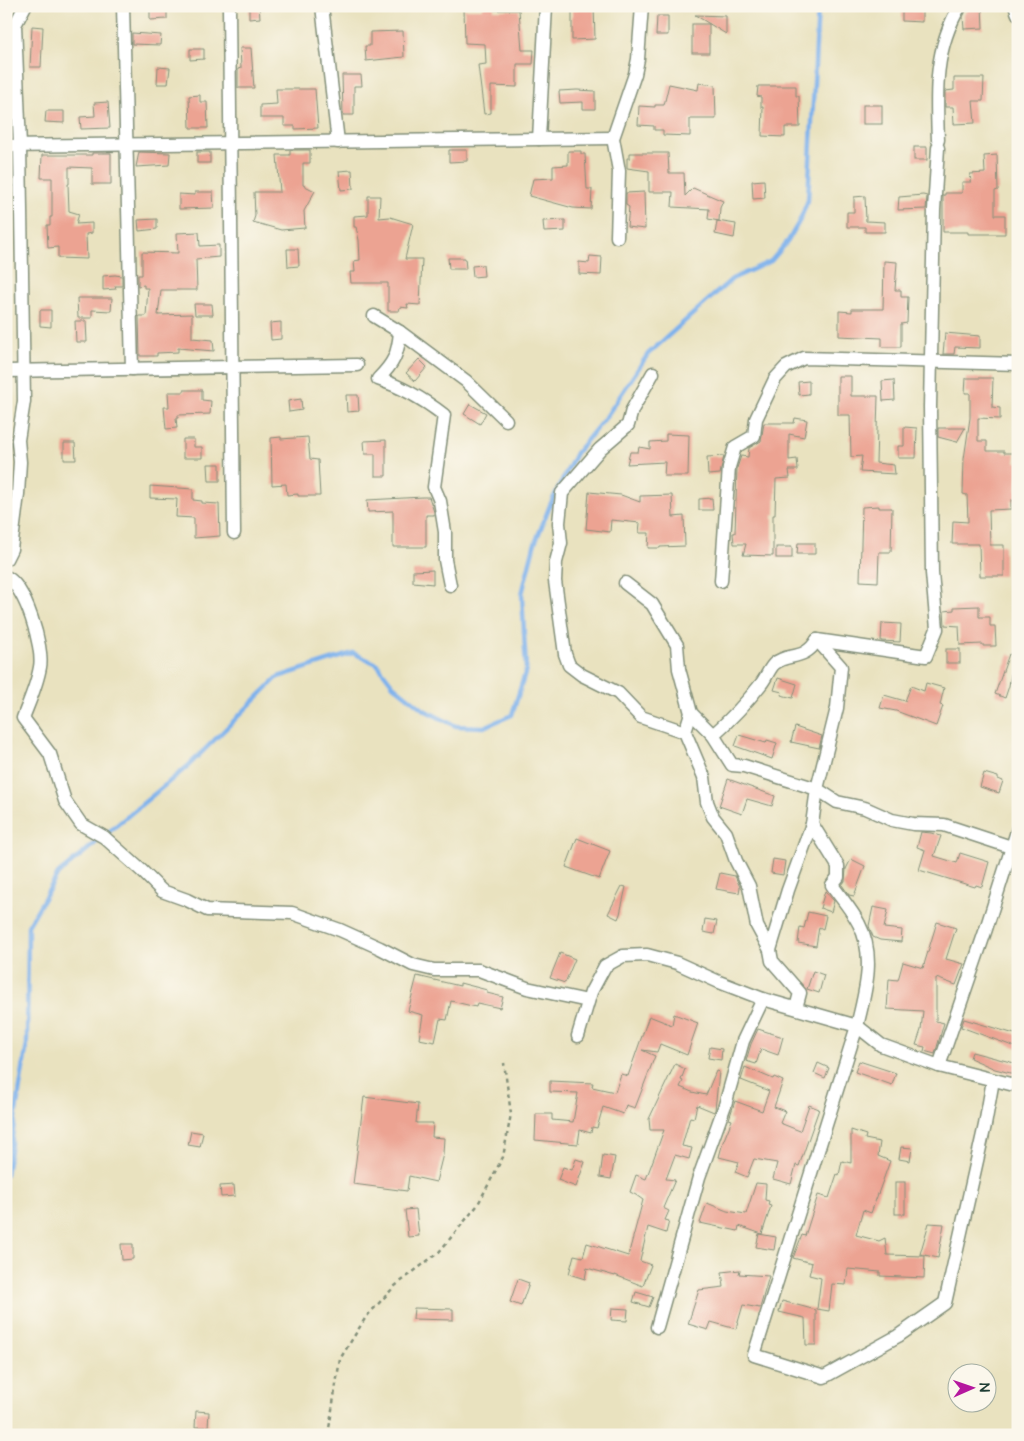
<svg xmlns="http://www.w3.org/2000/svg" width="1024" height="1441" viewBox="0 0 1024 1441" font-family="'Architects Daughter',sans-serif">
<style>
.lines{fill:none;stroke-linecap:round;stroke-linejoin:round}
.stream{stroke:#7fb2ec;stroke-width:4.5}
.building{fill:#eca392}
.minor-casing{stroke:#84907a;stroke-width:15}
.path{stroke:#84907a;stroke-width:2.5;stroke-dasharray:4 4;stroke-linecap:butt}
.minor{stroke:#fff;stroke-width:12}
</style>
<rect width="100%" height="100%" fill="#fbf7ec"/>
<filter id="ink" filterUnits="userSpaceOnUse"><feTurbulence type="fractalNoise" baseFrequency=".02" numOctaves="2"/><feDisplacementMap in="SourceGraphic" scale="10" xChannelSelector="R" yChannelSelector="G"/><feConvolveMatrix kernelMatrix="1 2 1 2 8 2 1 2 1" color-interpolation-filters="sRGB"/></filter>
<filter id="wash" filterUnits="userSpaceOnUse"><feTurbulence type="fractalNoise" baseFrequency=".0096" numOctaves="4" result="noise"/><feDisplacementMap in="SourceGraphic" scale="20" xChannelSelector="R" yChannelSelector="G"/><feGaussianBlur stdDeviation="1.12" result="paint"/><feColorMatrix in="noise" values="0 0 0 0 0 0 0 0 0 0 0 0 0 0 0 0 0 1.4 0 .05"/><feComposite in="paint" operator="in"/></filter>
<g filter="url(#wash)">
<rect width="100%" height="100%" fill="#e9e2bf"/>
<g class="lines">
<path class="stream" d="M6 1174 27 1044 28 926 58 874 188 766 278 677 353 653 377 664 393 685 424 710 456 726 484 727 512 715 526 670 522 594 534 546 550 505 576 453 606 417 648 354 732 279 771 261 788 241 800 220 808 200 818 6"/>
</g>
<g id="blocks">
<g class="building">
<path d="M249 6H259L260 18 249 19Z"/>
<path d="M483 6H494V10H519L522 50H534L533 64H517V87L491 86V113L484 114 478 65 486 64 485 44 465 43 464 9H483Z"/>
<path d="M577 6H594L595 39 572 40V10H577Z"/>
<path d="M982 6 983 28 964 29 963 17 968 7Z"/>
<path d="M167 7V19L150 20V8Z"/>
<path d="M902 10 922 11V22L902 21Z"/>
<path d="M695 15 726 16V34Z"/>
<path d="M657 16H668V35H656Z"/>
<rect x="692" y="24" width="17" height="29"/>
<path d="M32 26 43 27 41 67H30Z"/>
<path d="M403 31 404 57 366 61 365 46H370V32Z"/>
<path d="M132 33 161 35 160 45 132 44Z"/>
<path d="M240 48H251L254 88H238V69L241 68Z"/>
<path d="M190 49H204V59L190 60Z"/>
<path d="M158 67 170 68 168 84H157Z"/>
<path d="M342 75H361L362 86H354V115H343Z"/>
<path d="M954 78H984L983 101H973L975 123 954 124 953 107H945V91L954 90Z"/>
<path d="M699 83 715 85 716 119H690V136L663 135V130H654V126L638 125 639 106 655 107V105H664L669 84 698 90Z"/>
<path d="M758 86H796V96H799L800 127H785V137L762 136 763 107H761V97L757 96Z"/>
<path d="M276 89H315L318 128 295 129V126H284V118H260V105L277 104Z"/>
<path d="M577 90 595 91V109H583V102L560 103 559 91Z"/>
<path d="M200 95V102H207L208 128H190L189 96Z"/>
<path d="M108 102 110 128 81 129 80 117 95 116 94 103Z"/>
<rect x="863" y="105" width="19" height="19"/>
<path d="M46 111H64V123L45 122Z"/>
<rect x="914" y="147" width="13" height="13"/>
<path d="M290 150H310V163H303V185L315 191 304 211 305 228 281 230 253 222 255 216 254 192H280L277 155H290Z"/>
<path d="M449 150H467V161L449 162Z"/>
<path d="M568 151H581V154H585L587 189H592L591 209 573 208 529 196 533 179 553 178V166L568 165Z"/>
<path d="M139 152 170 153 169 165 136 167Z"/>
<rect x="197" y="152" width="13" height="11"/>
<path d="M92 153H111V184H92V168L69 167V184H68L69 211 79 214 76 224 92 223V233L86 234 87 259 58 258V247L48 248 47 225H50V217H52V178H41L42 155H92Z"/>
<path d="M630 153H668L669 173H684L685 196 693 188 723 201 720 208 719 221 708 219 709 209 672 207 673 192H649V171L627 168V158H630Z"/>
<path d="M997 155 998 190 995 191V215H1005V234H968V232H943V195H945V193H962V182H971L970 174 985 173 984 156Z"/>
<path d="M352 170 353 189 341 190 339 171Z"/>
<path d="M764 180 765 198 753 199 752 181Z"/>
<path d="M195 192H213L214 208 179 209V194L195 195Z"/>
<path d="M644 192 645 229 627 227 629 207 626 205V193Z"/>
<path d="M923 195 927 196 926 209 898 210 899 197Z"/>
<path d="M368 196H380L379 218 390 217 413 224 405 259H422L420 305 407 304 408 308 400 307 399 311H388V283H351L350 272H355L354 261 360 260 359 240 356 227H354V216L368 215Z"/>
<path d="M865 196 866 221 885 222V232H865V227H847V212H854V197Z"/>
<path d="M157 219V229L139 231 138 220Z"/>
<path d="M565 220V231L544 232 543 221Z"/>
<path d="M717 221 736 224 734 238 715 234Z"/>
<path d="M199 232 200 246 219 245V257L196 259 197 290H161L158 315 192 314V338L213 340 214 351 178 348V352L157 353V356H140L139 316H146L148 288H144V285L138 286V275H142V252L178 253 177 233Z"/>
<path d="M287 249H298L299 266 288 267Z"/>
<path d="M590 256 602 257 601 275 579 274V262L589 263Z"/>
<path d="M448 258H465L466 269H449Z"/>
<path d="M884 261 897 262 895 290H901V297H908L907 323 901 324V347H882V338L839 336V311L852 312V309H883Z"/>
<path d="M483 265 484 276 473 277 472 266Z"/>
<path d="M115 275 122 276V286H115L116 289 103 290V276Z"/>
<path d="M77 298H112L111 311 92 310V318H78Z"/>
<path d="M194 304H212L213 315H195Z"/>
<path d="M40 310H51V327L40 326Z"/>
<path d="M75 321H86L87 342H76Z"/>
<path d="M281 322V339L271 340 270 323Z"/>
<path d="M945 333 980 336V348L955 347 954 354H943Z"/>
<path d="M419 359 427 367 415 381 406 373Z"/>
<path d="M838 376H851V396H878L876 463 894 465 895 474 860 472 862 456 851 457 850 415H838Z"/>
<path d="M966 378H993L992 407 1000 408V419L978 418V441H987V451H1004V453H1016L1015 462H1018L1016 501 1011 500V509L989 510 990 545H1004V576H980L979 544H952L953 521 968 522 967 495 963 494 964 459 970 418V393H965Z"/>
<path d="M894 380 895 400 883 401 882 381Z"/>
<path d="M809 381V394L799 395 798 382Z"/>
<path d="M184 390H202V400L211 401 210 414 178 415V418H176L177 428 166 429 164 407H169L168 392H184Z"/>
<path d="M346 395H358L359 411 347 412Z"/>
<path d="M301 399 302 410 289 412 288 401Z"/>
<path d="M470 404 486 413 480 424 464 414Z"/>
<path d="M795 418 807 420 804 437 789 434V460L797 459 798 470H789L790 478 776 479 775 515H773V556L743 555 746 544H734L733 533H735L737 468 741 456 748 457 749 448 761 441 764 423H794Z"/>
<path d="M904 427 917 428 916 458H898V446H904Z"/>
<path d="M938 428H965L957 442 938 437Z"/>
<path d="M666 434 689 435 688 476H664L665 462 627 464 630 452H638L639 447 650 449V442L666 441Z"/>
<path d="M281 437V439L308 437 310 459 318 460 320 496H298V494L287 495 286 484 272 485 271 438Z"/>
<path d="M183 439H194V447H202V458H183Z"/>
<path d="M386 440V476H375V454H365L364 441Z"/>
<path d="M64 443H75L76 460H64Z"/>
<path d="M724 456 720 474 708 475 707 457Z"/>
<path d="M208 464H220V481H209Z"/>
<path d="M150 486 193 489V500L202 501V503L219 504 220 536 194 538V518L176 517 177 499 150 498Z"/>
<path d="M589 492 621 495 640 502V496L672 495 673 517 684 516 685 546 660 547V548H648L649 533H639L640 523 611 520 610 532 586 529Z"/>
<path d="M423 497H429L434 512V515H426V547H393V511L368 512 367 500Z"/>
<path d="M712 498 713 510H699V499Z"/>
<path d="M879 506V508H892L891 552H879L878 582 860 581 862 507Z"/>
<path d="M798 543H815V554H797Z"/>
<rect x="776" y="547" width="16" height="11"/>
<path d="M433 570V584L413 582V571Z"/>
<path d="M979 606V617H990V626H995L996 646H983V644L960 645 959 626 945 625 944 611 954 610V607Z"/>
<path d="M882 623 901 624 900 642 881 641Z"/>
<rect x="946" y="649" width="14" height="14"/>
<path d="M1009 654 1014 656 1009 686 1005 698 995 694Z"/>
<path d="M778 678 797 684 793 698 781 695 782 692 774 690Z"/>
<path d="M926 683 944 688 940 705 943 706 936 726 896 711 880 708 884 695 905 701 911 686 924 691Z"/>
<path d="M795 727 822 736 819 748 791 742Z"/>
<path d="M739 735 766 743 767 740 777 743 772 759 735 746Z"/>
<path d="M984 773 998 777V779L1003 781 999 793 980 787Z"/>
<path d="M728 779 775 796 772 806 747 799 742 814 719 806Z"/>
<path d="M921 832 931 833 941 836 934 856 957 863 960 853 989 862 982 887 976 885 975 887 919 870 925 850 917 847Z"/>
<path d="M577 838 610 851 599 879 566 867Z"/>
<path d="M773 859 785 861 783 875 771 873Z"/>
<path d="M851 859 865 866 854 896 849 895 842 885 845 881 846 869Z"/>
<path d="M720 873 735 876 740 887 739 893 716 889Z"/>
<path d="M622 886 626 887 620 914 618 919 608 914Z"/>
<path d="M825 891 834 901 831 912 820 908Z"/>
<path d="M873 907 888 910 884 928 902 930 901 942 880 940 873 937 869 926Z"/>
<path d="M808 912 826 916 823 929 819 927 816 946 798 943 800 927 804 928Z"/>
<path d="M705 919 717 921 714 934 703 932Z"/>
<path d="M937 922 956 928 946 959 964 964 956 985 936 978V1021L944 1023 935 1054 924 1051 925 1047 916 1045 921 1030 923 1011 887 1009 889 979 898 980 903 962 923 968Z"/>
<path d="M560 953 575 959 565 983 550 978Z"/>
<path d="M813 971 824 975 819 993 807 989Z"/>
<path d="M417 976 460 986V983L487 990V993L503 997 500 1008 477 1003 476 1007 451 1001 447 1020 440 1019 435 1042 419 1039 423 1015 408 1011Z"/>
<path d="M674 1014 698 1023 687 1055 660 1044 657 1052 642 1050 655 1056 635 1108 626 1105 623 1114 603 1107 597 1128 592 1127 591 1133 580 1130 578 1144 535 1140 536 1114H552V1120L573 1122 578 1093 550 1092V1081L593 1083 592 1087 615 1092 621 1074 628 1076 649 1016 672 1025Z"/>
<path d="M964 1019 1018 1035V1048L961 1027Z"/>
<path d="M758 1029 783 1037 778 1055 761 1049 756 1064 746 1061 751 1044Z"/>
<path d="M710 1047 722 1049 721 1060 708 1058Z"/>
<path d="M972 1052 1018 1064V1075L995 1069 970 1058Z"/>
<path d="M859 1061 896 1073 892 1085 855 1072Z"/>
<path d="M818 1063 829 1068 825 1078 814 1073Z"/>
<path d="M675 1064 685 1069 681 1080 683 1081 680 1087 692 1092 706 1095 716 1071 719 1072 715 1110 714 1112 697 1105 694 1118 690 1117 682 1146 692 1148 689 1159 675 1155 666 1179 675 1180 663 1208 669 1211 665 1220 669 1221 666 1233 648 1227 640 1261 651 1265 643 1286 615 1275V1276L587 1268 585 1279 569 1274 574 1255 583 1257 587 1243 628 1256 643 1200 636 1195 630 1192 636 1175 646 1179 652 1163 664 1130H650L649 1119Z"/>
<path d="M745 1067 773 1079 774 1077 783 1081 774 1107 785 1111 780 1123 800 1131 809 1105 819 1109 799 1166 796 1165 791 1184 773 1179 777 1163 754 1159 747 1177 735 1172 739 1162 719 1157 723 1142 732 1120 729 1119 735 1101 762 1111 769 1091 741 1080Z"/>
<path d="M364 1097 418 1104 416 1123H433L432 1137 444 1138 443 1154 436 1182 409 1176 407 1191 353 1184Z"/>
<path d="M851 1130 866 1135 865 1139 880 1142 878 1156 890 1161 871 1213 863 1210 856 1235 879 1241 885 1238 887 1255 925 1256 924 1278 880 1276V1272L848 1269 846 1285 832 1284 829 1311 817 1309 821 1278 809 1275 812 1263 793 1258 802 1235 805 1236 818 1195 829 1198 837 1174 839 1175 842 1161 851 1163Z"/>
<path d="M191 1131 203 1133 200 1147 188 1145Z"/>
<path d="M901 1147 912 1148 910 1161 899 1159Z"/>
<path d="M603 1155 615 1157 611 1179 600 1177Z"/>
<path d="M576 1159 585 1162 576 1187 558 1180 563 1167 572 1170Z"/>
<rect x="895" y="1182" width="10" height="32"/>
<path d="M756 1183 766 1184 765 1200 769 1201 768 1205 771 1206 762 1234 739 1226 738 1231 700 1223 707 1203 727 1211 746 1214Z"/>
<path d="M234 1185 235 1196 221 1197 220 1186Z"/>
<path d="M416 1209 419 1236 408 1237 405 1210Z"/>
<path d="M929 1223 944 1224 938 1258 920 1254Z"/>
<path d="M759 1234 776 1237 774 1250 756 1247Z"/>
<path d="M121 1244H133V1259L122 1260Z"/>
<path d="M740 1270 739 1274 769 1276 760 1308 743 1305 736 1329 711 1322 708 1330 688 1324 699 1290 724 1287 722 1272Z"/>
<path d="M518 1279 529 1283 521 1306 510 1302Z"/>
<path d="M636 1292 653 1297 649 1307 633 1302Z"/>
<path d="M782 1301 816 1310V1345H806L805 1318 779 1312Z"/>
<path d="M414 1308 453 1309V1320L413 1319Z"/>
<path d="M612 1308 628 1309 627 1321 611 1320Z"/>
<path d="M196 1411 209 1412 208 1427H195Z"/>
</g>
</g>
</g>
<g filter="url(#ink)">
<use href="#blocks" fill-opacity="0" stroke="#84907a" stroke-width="1"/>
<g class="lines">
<g class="minor-casing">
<g id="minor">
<path d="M123 6 132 369"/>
<path d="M229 6 234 533"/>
<path d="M322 6 338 142"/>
<path d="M1015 6 1018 14"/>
<path d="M539 139 546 6"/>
<path d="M938 140C936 91 934 49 960 6"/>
<path d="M6 146 613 138"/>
<path d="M617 237 619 171 613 138 635 74 638 59 642 6"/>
<path d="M374 316 400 332 466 381 506 420"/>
<path d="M400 332C398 354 394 363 378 379 403 387 423 399 444 415L434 487 440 501 445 532V560L450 585"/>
<path d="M6 371 357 365"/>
<path d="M653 373 632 410 628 425 600 449 562 493 559 523 561 543 556 562 555 581 565 654 569 665 582 675 618 693 641 717 685 732 704 777 707 802 713 817 726 833 736 861 749 886 757 926 770 950 772 961 800 993 796 1008"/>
<path d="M6 559 11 549 18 494 20 462 18 440 24 401 20 146 15 25 25 6"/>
<path d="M6 577C25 585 44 648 40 667 37 685 29 702 23 718L50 754 65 801 81 824 104 837 142 871 162 891 187 900 207 910 292 913 340 930 380 948 413 965 434 970H479L527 988 588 1001"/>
<path d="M721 581 729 467 735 447 754 436 756 419 775 379 786 367 804 358 1018 364"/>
<path d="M625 583 652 604 677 645 679 669 691 713 685 732"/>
<path d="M817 640 841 667 837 708 817 789 837 802 865 808 892 820 913 824 944 825 1011 847"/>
<path d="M691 713 713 735"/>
<path d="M812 824 838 866V877L832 885C841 898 852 910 859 924 876 956 865 993 857 1026L754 1355 824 1377 898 1336 945 1303 985 1125 993 1080"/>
<path d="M770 950 788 890 812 824 817 789 744 766 732 765 713 735C731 719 747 702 761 684 766 678 769 669 774 664 787 652 804 662 817 640L926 656 937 629 932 573 930 407 934 210 938 148"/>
<path d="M578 1036 591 992 605 966 623 956 647 955 677 963 719 982 763 999 857 1026 881 1045 939 1066 1018 1086"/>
<path d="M939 1066 986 929 1018 828"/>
<path d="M657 1327 699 1177 725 1105 743 1041 763 999"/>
</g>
</g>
<path class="path" d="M328 1435 340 1359 366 1317 395 1286 439 1252 477 1206 503 1157 511 1114 504 1063"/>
<use href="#minor" class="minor"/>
</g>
</g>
<rect width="1024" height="1441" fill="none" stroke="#fbf7ec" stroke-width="25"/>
<g transform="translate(972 1388) rotate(88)"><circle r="24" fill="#fbf7ec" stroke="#a3ada2"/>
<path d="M0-4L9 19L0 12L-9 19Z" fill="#b5179e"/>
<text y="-8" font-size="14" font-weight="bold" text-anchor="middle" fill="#1f3d34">N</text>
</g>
</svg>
